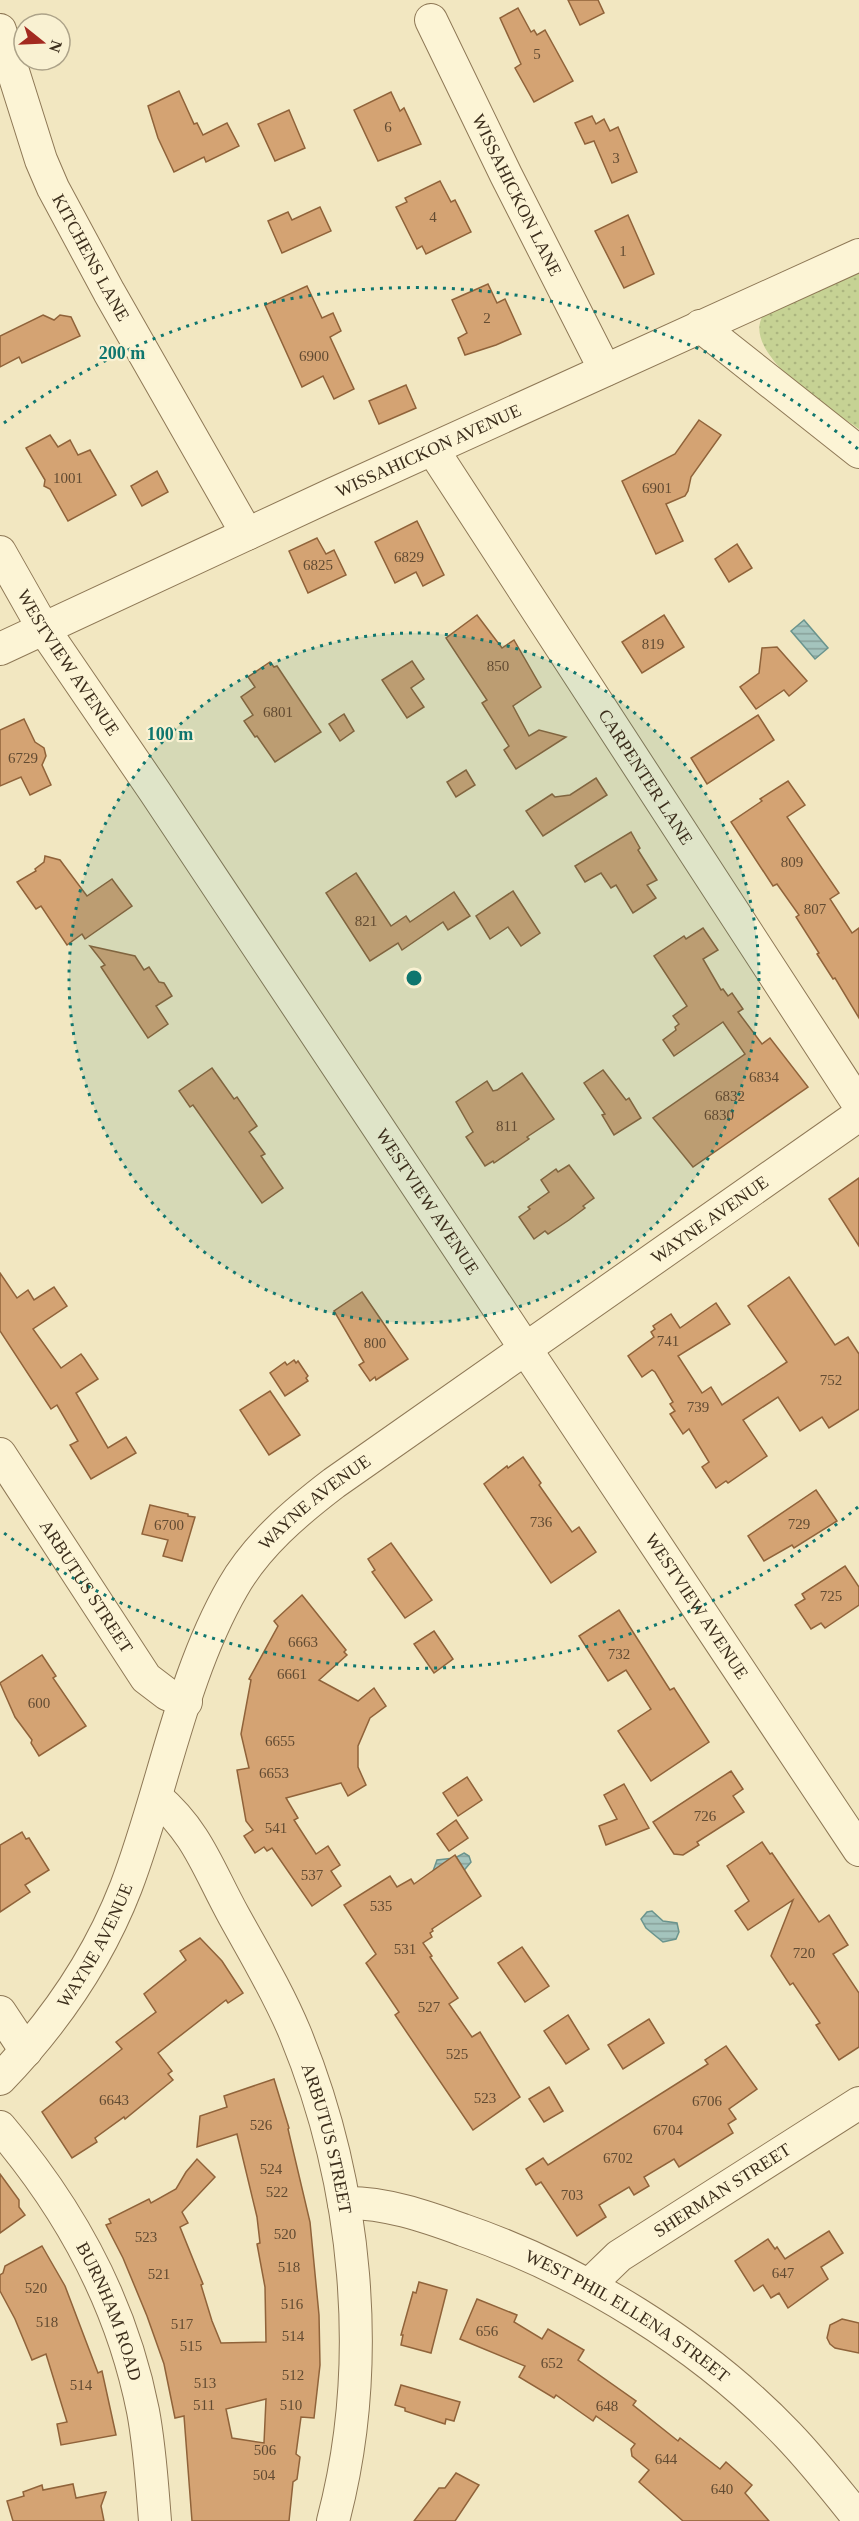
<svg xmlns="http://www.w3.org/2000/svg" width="859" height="2521" viewBox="0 0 859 2521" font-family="'Times New Roman',serif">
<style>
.park{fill:url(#park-dots)}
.water{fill:url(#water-rules);stroke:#6a948d;stroke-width:1.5}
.building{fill:#d4a373;stroke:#90633a;stroke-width:1.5;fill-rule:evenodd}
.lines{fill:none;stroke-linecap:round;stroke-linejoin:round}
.minor-casing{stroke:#8e7856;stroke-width:34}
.minor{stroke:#fcf4d5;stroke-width:32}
.ring{fill:none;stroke:#0f766e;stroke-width:3;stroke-dasharray:3 6}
.labels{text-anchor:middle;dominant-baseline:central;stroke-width:4.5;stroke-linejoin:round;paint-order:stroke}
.number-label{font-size:15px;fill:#624b32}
.street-label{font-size:18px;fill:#3c2e1c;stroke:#f9f1d2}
.centre{fill:#0f766e;stroke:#f9f1d2;stroke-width:3}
.ring-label{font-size:18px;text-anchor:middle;font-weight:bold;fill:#0f766e;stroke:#f9f1d2;stroke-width:4.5;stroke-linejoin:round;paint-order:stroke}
</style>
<defs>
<pattern id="park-dots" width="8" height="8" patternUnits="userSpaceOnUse" patternTransform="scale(1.5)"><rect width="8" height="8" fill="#c6d294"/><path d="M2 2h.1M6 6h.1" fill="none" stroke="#abb57f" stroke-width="1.8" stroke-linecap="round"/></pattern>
<pattern id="water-rules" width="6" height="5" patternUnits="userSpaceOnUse" patternTransform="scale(1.5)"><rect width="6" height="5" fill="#a4c4bd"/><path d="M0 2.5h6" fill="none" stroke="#87a099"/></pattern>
</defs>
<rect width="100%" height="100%" fill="#f2e7c1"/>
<path class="park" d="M859 269V429C832 409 735 352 765 312Z"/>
<g class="water">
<path d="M804 620 828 648 815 659 791 631Z"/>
<path d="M464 1853 469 1856 471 1862 461 1874 433 1871 437 1860 455 1858Z"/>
<path d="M652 1911 663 1921 677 1923 679 1932 676 1939 663 1942 646 1928 641 1919 647 1912Z"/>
</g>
<g class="building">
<path d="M568 0H598L604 13 580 25Z"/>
<path d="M518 8 531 32 534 30 537 35 545 30 573 81 534 102 515 68 521 64 500 18Z"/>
<path d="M179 91 194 124 197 123 203 135 227 123 239 146 206 162 204 157 174 172 158 138 148 106Z"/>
<path d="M391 92 400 111 404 108 421 144 378 161 354 110Z"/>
<path d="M289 110 305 148 275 161 258 124Z"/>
<path d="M592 116 596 124 604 119 610 131 618 127 637 172 612 183 594 141 585 144 575 123Z"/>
<path d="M440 181 451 202 455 200 471 232 426 254 422 246 417 249 396 207 407 202 405 198Z"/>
<path d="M320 207 331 231 282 253 268 221 288 212 292 220Z"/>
<path d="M628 215 654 274 624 288 595 231Z"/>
<path d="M488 284 497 303 505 299 521 334 496 345 465 355 458 338 467 333 452 300Z"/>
<path d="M307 286 322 318 333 313 341 331 330 337 354 389 334 399 323 376 302 387 265 305Z"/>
<path d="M43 315 54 320 60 315 71 317 80 336 22 363 19 357 0 367V336Z"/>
<path d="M406 385 416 408 379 424 369 401Z"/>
<path d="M699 420 721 435 691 477 688 491 685 496 666 504 683 541 656 554 622 481 675 454Z"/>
<path d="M50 435 58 447 70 440 78 455 90 450 116 495 68 521 50 489 44 486 45 480 26 448Z"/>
<path d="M157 471 168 492 142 506 131 486Z"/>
<path d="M417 521 444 575 423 586 416 572 395 583 375 542Z"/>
<path d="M317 538 326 554 334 550 346 575 308 593 289 551Z"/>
<path d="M737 544 752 568 729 582 715 559Z"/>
<path d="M477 615 502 648 514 640 541 687 513 706 529 736 539 730 566 737 516 769 504 750 509 746 482 703 487 700 446 638Z"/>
<path d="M664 615 684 647 642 673 622 642Z"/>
<path d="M777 647 807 681 789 696 784 690 756 709 740 687 759 673 762 648Z"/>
<path d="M412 661 424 679 411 688 424 707 407 718 382 680Z"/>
<path d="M270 662 274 667 277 666 321 732 275 762 257 736 255 737 244 721 253 715 241 697 255 687 248 677Z"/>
<path d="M344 714 354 731 340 741 329 724Z"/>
<path d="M758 715 774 740 707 784 691 758Z"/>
<path d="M24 719 35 742 44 748 46 756 42 765 51 785 30 795 21 777 0 786V730Z"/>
<path d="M466 770 475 785 456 797 447 782Z"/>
<path d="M596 778 607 795 543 836 526 811 552 794 555 797 570 795Z"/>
<path d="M788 781 805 805 787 817 839 893 830 899 852 933 859 928V1018L835 978 833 979 817 954 819 953 796 917 799 915 777 884 773 886 731 822 762 801 760 799Z"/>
<path d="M631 832 640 848 638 850 657 880 647 885 656 898 633 913 616 885 611 888 601 873 585 882 575 866Z"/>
<path d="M45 856 60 860 87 896 112 879 132 906 85 939 82 934 67 945 41 906 36 909 17 882 36 871 35 869 44 862Z"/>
<path d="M356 873 391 926 406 916 410 922 454 892 470 916 448 930 443 922 402 950 398 943 370 961 326 893Z"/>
<path d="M513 891 540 933 521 946 508 927 490 939 476 916Z"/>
<path d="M703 928 718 950 703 959 721 990 723 989 728 996 732 993 743 1009 738 1012 762 1044 770 1038 808 1087 693 1167 653 1118 745 1054 723 1022 674 1056 663 1040 676 1030 675 1027 679 1024 673 1016 687 1006 654 956 684 936 686 939Z"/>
<path d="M90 946 135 956 144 970 149 967 159 982 164 983 172 996 156 1006 168 1024 148 1038 101 967 105 965Z"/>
<path d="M212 1068 234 1099 237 1097 257 1126 249 1132 265 1154 261 1156 283 1188 262 1203 193 1105 190 1107 179 1091Z"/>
<path d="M603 1070 626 1100 629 1098 641 1118 614 1135 602 1115 605 1114 584 1083Z"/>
<path d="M522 1073 554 1119 527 1137 529 1139 494 1163 493 1161 485 1166 466 1137 473 1132 456 1102 487 1081 493 1091 497 1090Z"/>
<path d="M569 1165 594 1198 583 1206 585 1208 569 1220 548 1234 545 1231 534 1239 519 1217 530 1209 528 1207 549 1192 541 1180 556 1169 558 1172Z"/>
<path d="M859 1178V1246L829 1199Z"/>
<path d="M0 1273 17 1298 28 1290 34 1300 54 1287 67 1306 33 1329 61 1368 81 1354 84 1358 98 1379 76 1393 108 1448 126 1437 136 1453 91 1479 70 1445 78 1441 57 1405 51 1409 0 1331Z"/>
<path d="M789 1277 835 1345 848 1337 859 1354V1409L829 1428 822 1417 800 1431 778 1397 743 1420 767 1456 728 1483 726 1481 716 1488 702 1467 709 1462 689 1429 683 1434 670 1414 675 1411 670 1404 673 1402 655 1372 652 1370 642 1377 628 1356 654 1337 651 1332 655 1329 653 1326 671 1314 680 1328 716 1303 730 1324 678 1356 702 1393 711 1387 722 1405 787 1362 748 1306Z"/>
<path d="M362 1292 408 1359 376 1380 375 1377 370 1381 359 1365 364 1362 334 1311Z"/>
<path d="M294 1360 296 1363 298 1361 308 1376 306 1378 308 1381 285 1396 270 1373 285 1362 287 1365Z"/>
<path d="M270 1391 300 1435 269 1455 240 1410Z"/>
<path d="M523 1457 541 1483 539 1485 572 1532 579 1527 596 1552 551 1583 484 1484 507 1466 508 1468Z"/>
<path d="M816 1490 837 1521 794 1548 792 1545 764 1561 748 1536Z"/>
<path d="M150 1505 188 1514V1516L195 1517 182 1561 163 1556 168 1540 142 1534Z"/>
<path d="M391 1543 432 1600 405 1618 372 1572 375 1570 368 1559Z"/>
<path d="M845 1566 859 1587V1605L825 1628 821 1623 811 1629 795 1605 805 1599 802 1594Z"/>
<path d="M302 1595 346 1650 344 1652 347 1655 319 1680 358 1701 374 1688 386 1706 370 1718 358 1746V1767L366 1785 348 1796 341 1783 286 1798 298 1818 294 1820 316 1854 328 1846 340 1865 331 1871 341 1886 312 1906 272 1848 267 1851 264 1847 255 1853 244 1836 253 1830 246 1821 237 1770 249 1768 241 1734 251 1680 249 1679 278 1626 274 1621Z"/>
<path d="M619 1610 670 1690 674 1688 709 1742 651 1781 618 1731 651 1709 626 1670 608 1681 579 1636Z"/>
<path d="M434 1631 453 1659 434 1673 414 1644Z"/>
<path d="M42 1655 56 1676 53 1678 86 1726 39 1756 31 1743 32 1740 15 1717 0 1683Z"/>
<path d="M731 1771 743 1789 733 1796 744 1812 697 1842 699 1845 683 1855 674 1854 653 1822Z"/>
<path d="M467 1777 482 1800 458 1816 443 1793Z"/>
<path d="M624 1784 649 1828 606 1845 599 1826 617 1819 604 1795Z"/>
<path d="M456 1820 468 1838 449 1851 437 1834Z"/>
<path d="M22 1832 26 1839 29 1838 49 1870 25 1885 30 1892 0 1912V1845Z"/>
<path d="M762 1842 770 1854 772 1853 819 1922 829 1915 848 1945 833 1954 859 1993V2047L839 2060 816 2025 820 2023 793 1983 790 1985 771 1956 793 1900 748 1930 735 1911 749 1901 727 1866Z"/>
<path d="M455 1855 481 1896 432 1929 433 1931 430 1933 432 1937 423 1943 432 1956 430 1957 458 1998 449 2004 472 2037 480 2032 520 2097 473 2130 395 2015 399 2012 366 1963 376 1954 344 1905 390 1876 397 1887 411 1879 414 1884Z"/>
<path d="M200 1938 222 1961 243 1993 228 2003 226 2000 158 2053 172 2071 168 2074 173 2080 125 2119 124 2117 95 2138 97 2142 72 2158 42 2112 122 2049 116 2042 156 2012 144 1994 186 1960 180 1951Z"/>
<path d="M522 1947 549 1986 525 2002 498 1963Z"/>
<path d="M568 2015 589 2049 566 2064 544 2031Z"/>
<path d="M649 2019 664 2043 623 2069 608 2045Z"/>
<path d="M726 2046 757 2089 729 2109 736 2119 728 2124 733 2133 679 2167 674 2159 644 2177 649 2186 634 2195 629 2187 599 2205 606 2217 577 2236 541 2182 536 2185 526 2169 543 2158 548 2165 708 2064 705 2060Z"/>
<path d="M274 2079 289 2128 288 2129 310 2222 319 2315 320 2365 314 2418 301 2417 296 2454 300 2457 297 2479 293 2482 289 2521H192L184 2416 175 2418 164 2364 147 2316 123 2258 106 2225 111 2223 109 2219 149 2199 151 2203 176 2189 186 2172 197 2159 215 2177 182 2212 188 2223 180 2227 203 2284 201 2285 212 2321 221 2343 266 2342 265 2287 257 2244 260 2243 257 2217 237 2134 197 2147 200 2116 227 2107 224 2096ZM266 2399 264 2443 232 2438 226 2409Z"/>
<path d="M549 2087 563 2111 544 2122 529 2099Z"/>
<path d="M0 2174 19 2200V2207L25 2215 0 2233Z"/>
<path d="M829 2231 843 2253 821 2267 828 2279 788 2308 779 2293 771 2298 763 2285 754 2291 735 2261 768 2239 775 2249 777 2247 785 2259Z"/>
<path d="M42 2246 65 2286 98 2373 102 2371 116 2435 61 2445 57 2424 67 2422 46 2354 32 2360 15 2319 0 2291V2275L3 2273 5 2266Z"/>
<path d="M419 2282 447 2290 431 2353 401 2345 403 2335H401L413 2292 416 2293Z"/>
<path d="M477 2299 517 2315 514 2322 542 2339 548 2329 584 2350 578 2360 636 2401 633 2405 678 2441 680 2438 720 2469 726 2462 752 2485 745 2493 769 2521H683L639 2482 649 2470 632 2456 631 2449 635 2444 596 2416 593 2421 556 2395 554 2398 519 2377 525 2366 460 2339Z"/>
<path d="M842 2319 859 2323V2353L835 2348 830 2344 827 2338 830 2325Z"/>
<path d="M401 2385 460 2402 454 2421 446 2419 445 2424 405 2411V2408L395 2405Z"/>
<path d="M456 2473 479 2485 455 2521H414L439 2488H445Z"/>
<path d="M73 2484 76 2498 106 2492 101 2506 104 2521H13L7 2501 24 2496 23 2492 42 2485 43 2490Z"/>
</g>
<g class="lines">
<g class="minor-casing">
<g id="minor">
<path id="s1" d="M431 20 506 175 605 370"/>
<path id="s2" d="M0 30 41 160 53 188 109 292 247 534"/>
<path d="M700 326 859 452"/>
<path id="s3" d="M433 450 859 1105"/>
<path id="s4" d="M0 552 43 628 155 792 859 1850"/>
<path id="s5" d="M0 649 333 494 859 255"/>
<path id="s6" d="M0 1454 146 1678 167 1694 186 1702"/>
<path id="s7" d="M156 1797C198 1833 208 1869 234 1916 255 1954 278 1992 295 2033 357 2184 375 2362 333 2521"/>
<path d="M0 2012 26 2051"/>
<path id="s8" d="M0 2079C54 2023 98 1959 126 1887 163 1790 181 1677 233 1587 257 1545 296 1512 334 1483L859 1115"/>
<path id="s9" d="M0 2127C70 2209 122 2305 143 2411 150 2448 152 2484 155 2521"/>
<path id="s10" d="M344 2203C384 2202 425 2216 463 2230 580 2270 702 2345 788 2435 813 2461 836 2490 859 2519"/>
<path id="s11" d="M589 2285 619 2256 859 2103"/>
</g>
</g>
<use href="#minor" class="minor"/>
</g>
<circle cx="414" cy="978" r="345" fill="#0f766e" fill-opacity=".12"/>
<g class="ring">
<circle cx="414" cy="978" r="345"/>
<path d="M858 1507A690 690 0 0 1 4 1533M4 423A690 690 0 0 1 858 449"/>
</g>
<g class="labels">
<g class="number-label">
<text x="537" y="54">5</text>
<text x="388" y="127">6</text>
<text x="616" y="158">3</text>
<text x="433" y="217">4</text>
<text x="623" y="251">1</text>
<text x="487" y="318">2</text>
<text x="314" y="356">6900</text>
<text x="68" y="478">1001</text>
<text x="657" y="488">6901</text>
<text x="409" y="557">6829</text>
<text x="318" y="565">6825</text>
<text x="653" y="644">819</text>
<text x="498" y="666">850</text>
<text x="278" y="712">6801</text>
<text x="23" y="758">6729</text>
<text x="792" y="862">809</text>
<text x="815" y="909">807</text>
<text x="366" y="921">821</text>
<text x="764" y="1077">6834</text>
<text x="730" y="1096">6832</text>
<text x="719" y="1115">6830</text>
<text x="507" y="1126">811</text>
<text x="668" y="1341">741</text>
<text x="375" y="1343">800</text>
<text x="831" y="1380">752</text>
<text x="698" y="1407">739</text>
<text x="541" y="1522">736</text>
<text x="799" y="1524">729</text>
<text x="169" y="1525">6700</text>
<text x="831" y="1596">725</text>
<text x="303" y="1642">6663</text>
<text x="619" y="1654">732</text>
<text x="292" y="1674">6661</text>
<text x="39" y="1703">600</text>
<text x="280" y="1741">6655</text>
<text x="274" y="1773">6653</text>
<text x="705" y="1816">726</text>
<text x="276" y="1828">541</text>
<text x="312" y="1875">537</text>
<text x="381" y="1906">535</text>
<text x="405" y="1949">531</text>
<text x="804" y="1953">720</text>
<text x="429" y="2007">527</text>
<text x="457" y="2054">525</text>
<text x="485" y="2098">523</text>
<text x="114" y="2100">6643</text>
<text x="707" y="2101">6706</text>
<text x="261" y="2125">526</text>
<text x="668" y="2130">6704</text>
<text x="618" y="2158">6702</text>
<text x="271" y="2169">524</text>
<text x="277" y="2192">522</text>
<text x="572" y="2195">703</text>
<text x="285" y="2234">520</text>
<text x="146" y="2237">523</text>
<text x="289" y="2267">518</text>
<text x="783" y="2273">647</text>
<text x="159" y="2274">521</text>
<text x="36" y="2288">520</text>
<text x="292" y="2304">516</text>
<text x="47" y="2322">518</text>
<text x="182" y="2324">517</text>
<text x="487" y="2331">656</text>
<text x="293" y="2336">514</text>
<text x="191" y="2346">515</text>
<text x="552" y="2363">652</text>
<text x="293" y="2375">512</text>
<text x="205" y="2383">513</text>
<text x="81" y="2385">514</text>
<text x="204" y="2405">511</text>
<text x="291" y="2405">510</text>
<text x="607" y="2406">648</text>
<text x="265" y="2450">506</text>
<text x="666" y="2459">644</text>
<text x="264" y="2475">504</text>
<text x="722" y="2489">640</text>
</g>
<g class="street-label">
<text stroke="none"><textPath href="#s1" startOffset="195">WISSAHICKON LANE</textPath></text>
<text stroke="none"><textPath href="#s2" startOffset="246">KITCHENS LANE</textPath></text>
<text stroke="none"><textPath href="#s5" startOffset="472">WISSAHICKON AVENUE</textPath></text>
<text stroke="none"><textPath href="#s4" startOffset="130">WESTVIEW AVENUE</textPath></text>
<text stroke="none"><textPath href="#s3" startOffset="390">CARPENTER LANE</textPath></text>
<text stroke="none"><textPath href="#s4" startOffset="778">WESTVIEW AVENUE</textPath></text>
<text stroke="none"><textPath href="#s8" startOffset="1155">WAYNE AVENUE</textPath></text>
<text stroke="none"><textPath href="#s8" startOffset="669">WAYNE AVENUE</textPath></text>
<text stroke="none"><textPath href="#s6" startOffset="158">ARBUTUS STREET</textPath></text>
<text stroke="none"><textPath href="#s4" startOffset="1264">WESTVIEW AVENUE</textPath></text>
<text stroke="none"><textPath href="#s8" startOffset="165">WAYNE AVENUE</textPath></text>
<text stroke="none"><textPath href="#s7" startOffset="386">ARBUTUS STREET</textPath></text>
<text stroke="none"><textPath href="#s11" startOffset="164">SHERMAN STREET</textPath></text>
<text stroke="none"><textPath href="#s9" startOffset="216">BURNHAM ROAD</textPath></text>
<text stroke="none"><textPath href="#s10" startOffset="309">WEST PHIL ELLENA STREET</textPath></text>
</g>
</g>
<circle cx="414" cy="978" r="9" class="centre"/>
<g class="ring-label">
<text x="122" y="359">200 m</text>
<text x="170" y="740">100 m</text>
</g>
<g transform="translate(42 42) rotate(108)"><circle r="28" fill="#f9f1d2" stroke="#ada389" stroke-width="1.5"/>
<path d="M0-4.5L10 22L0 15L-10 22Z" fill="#a32a20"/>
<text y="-9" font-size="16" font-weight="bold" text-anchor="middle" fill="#3c2e1c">N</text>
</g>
</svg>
